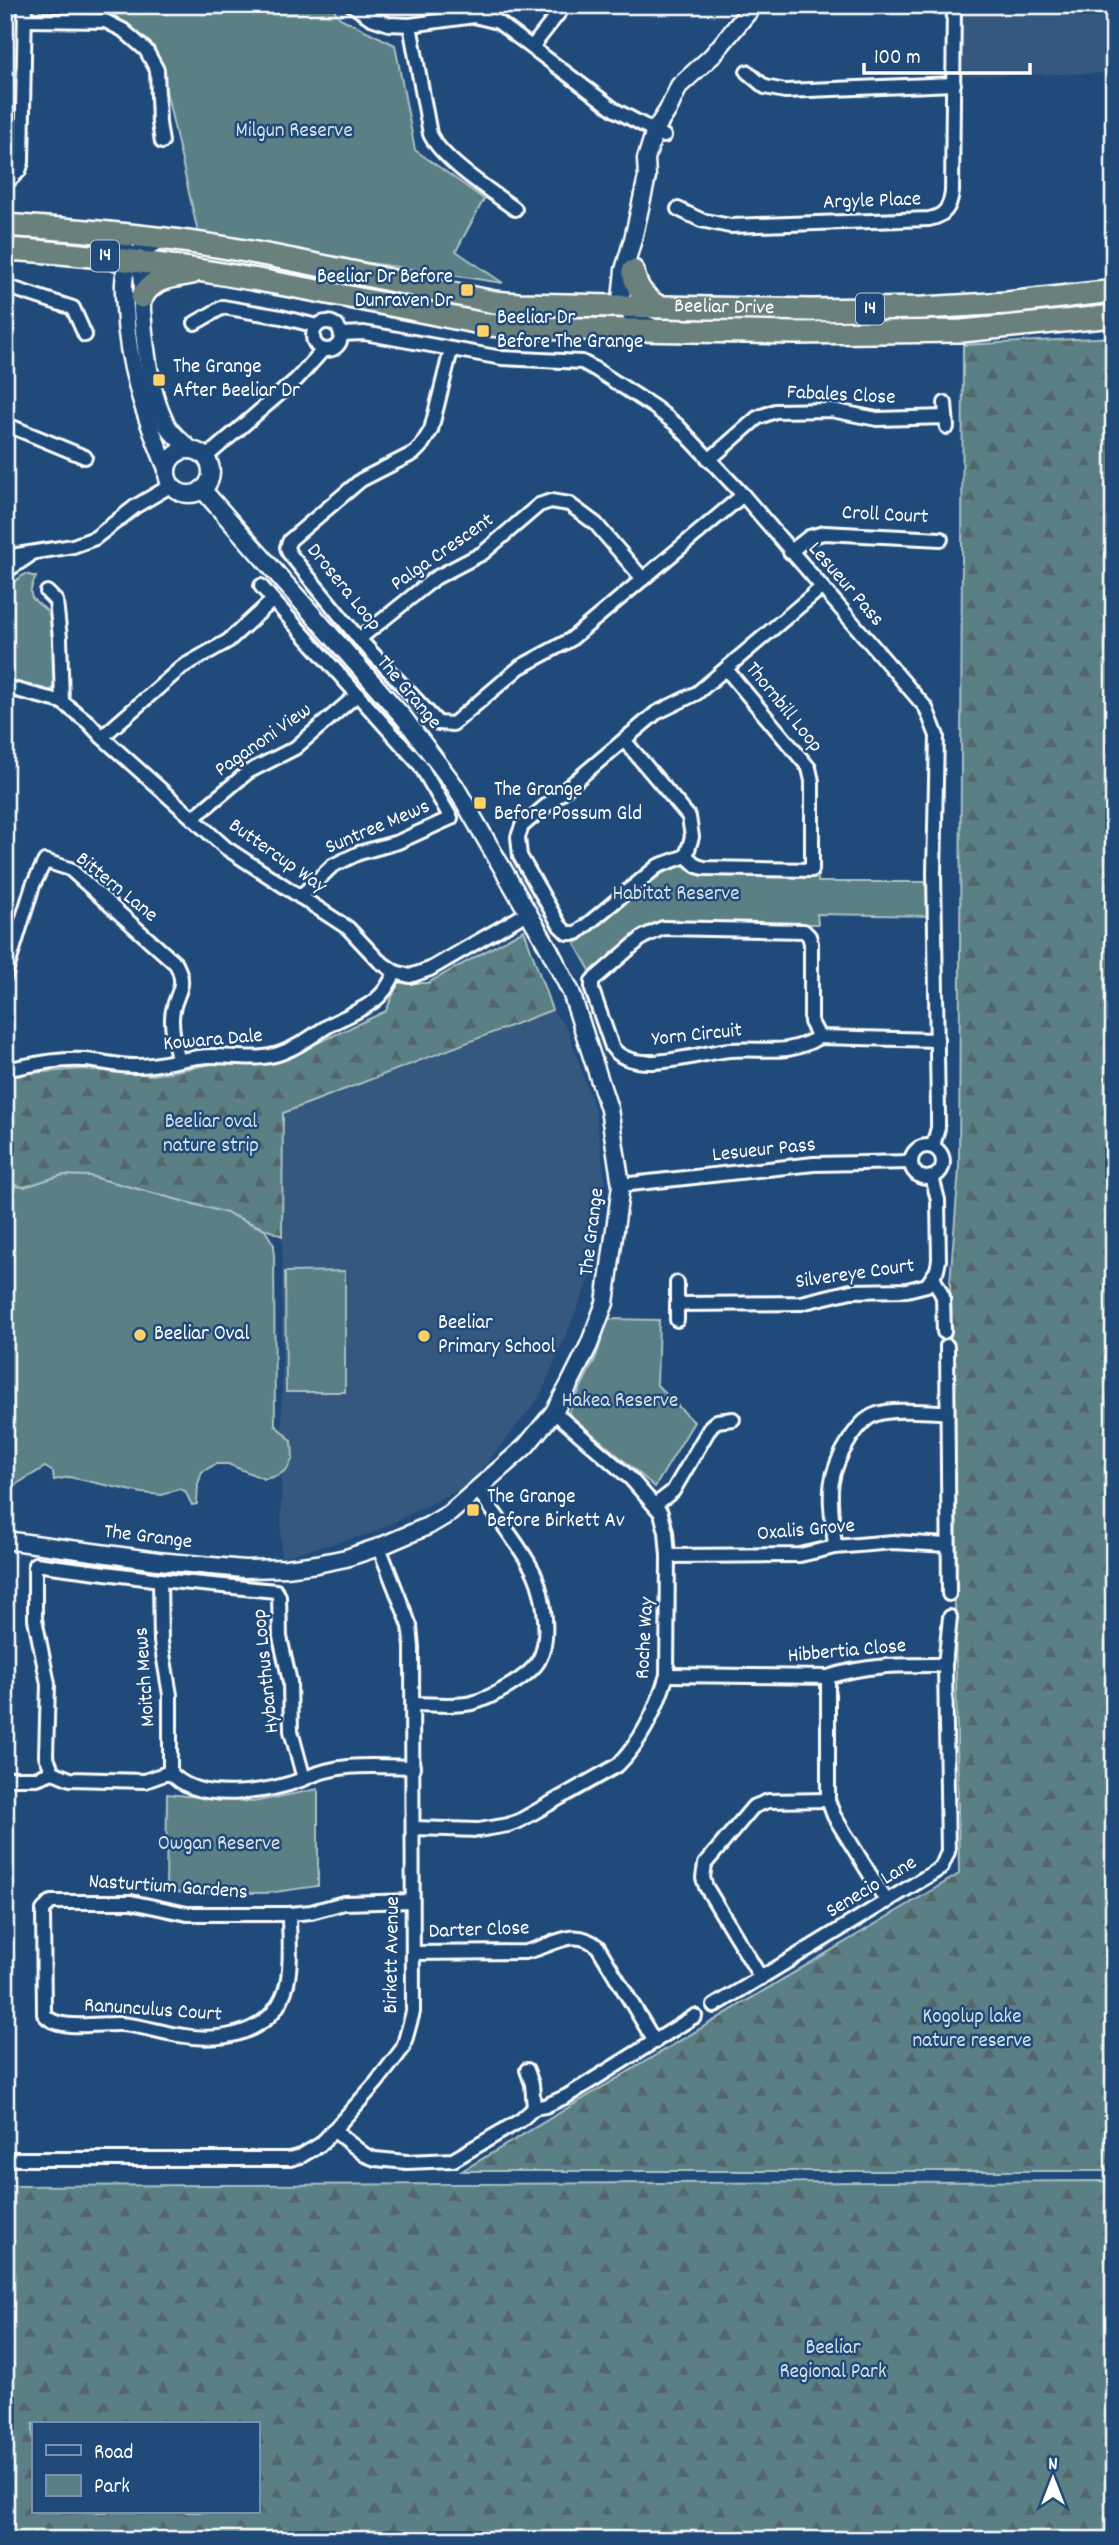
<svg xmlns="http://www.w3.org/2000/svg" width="1119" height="2545" viewBox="0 0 1119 2545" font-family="Dekko,sans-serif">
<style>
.built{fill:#34587e}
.green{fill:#5a8086;stroke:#acc0c2;stroke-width:2}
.forest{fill:url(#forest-firs);stroke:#acc0c2;stroke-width:2;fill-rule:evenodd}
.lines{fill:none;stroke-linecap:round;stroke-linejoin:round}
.minor-casing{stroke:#fff;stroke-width:18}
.tertiary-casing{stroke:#fff;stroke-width:21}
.trunk-casing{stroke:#fff;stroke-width:26}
.minor{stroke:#1f4a7a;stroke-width:12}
.tertiary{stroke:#1f4a7a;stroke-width:16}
.trunk{stroke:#6a807d;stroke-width:21}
.poi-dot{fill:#ffd166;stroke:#1f4a7a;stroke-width:2.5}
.labels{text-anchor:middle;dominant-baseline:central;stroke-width:5;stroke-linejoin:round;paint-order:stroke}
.shield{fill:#1f4a7a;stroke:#bcc9d7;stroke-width:2}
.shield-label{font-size:19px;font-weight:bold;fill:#fff}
.park-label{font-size:21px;fill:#d6dfe1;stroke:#1f4a7a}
.street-label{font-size:21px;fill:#fff;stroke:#1f4a7a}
.poi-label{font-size:21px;fill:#fff;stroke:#1f4a7a;text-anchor:start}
</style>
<defs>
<pattern id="forest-firs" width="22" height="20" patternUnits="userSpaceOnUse" patternTransform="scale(1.75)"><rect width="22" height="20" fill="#5a8086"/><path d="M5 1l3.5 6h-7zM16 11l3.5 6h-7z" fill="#536669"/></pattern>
</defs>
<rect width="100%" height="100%" fill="#1f4a7a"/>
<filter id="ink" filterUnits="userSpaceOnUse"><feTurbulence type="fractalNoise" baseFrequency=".0143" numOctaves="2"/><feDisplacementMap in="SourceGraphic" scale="14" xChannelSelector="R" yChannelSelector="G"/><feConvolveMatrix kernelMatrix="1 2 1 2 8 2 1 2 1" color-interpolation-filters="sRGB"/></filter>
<g filter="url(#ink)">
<g class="built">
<path d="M962 5H1114V73L963 76Z"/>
<path d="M552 1010 568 1030 595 1110 606 1185 591 1276 540 1397 470 1484 370 1534 281 1557 283 1113Z"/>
</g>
<g class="green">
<path d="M39 5H331L340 18 395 45 415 150 484 199 456 251 503 283 199 237 160 64 154 47 112 13 40 12Z"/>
<path d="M25 574 36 577C21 605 42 599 52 618L55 682 52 689 47 693 5 685V588Z"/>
<path d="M682 862 700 873H818V882H928L929 916 817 914 818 924H680L653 928 592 974 575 944 669 864Z"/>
<path d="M62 1175 90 1176 227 1213 265 1230 274 1245 275 1425 292 1441 293 1458 287 1469 277 1476 264 1479 228 1464H216L202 1472 198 1484 197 1504 192 1505 185 1491 179 1489 162 1495 142 1493 69 1477 54 1480 53 1472 45 1467 5 1491V1185L24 1187Z"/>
<path d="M345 1271V1392H286L285 1272Z"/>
<path d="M608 1319 659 1320 657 1385 694 1422 655 1487 568 1413 596 1357Z"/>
<path d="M318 1789V1886L268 1893 166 1892 167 1794 253 1802Z"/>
</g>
<g class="forest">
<path d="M1114 337V2171H462L959 1874 950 1283 959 1169 963 345Z"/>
<path d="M524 930 552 1010 283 1113 282 1236 227 1213 90 1176 62 1175 24 1187 5 1182V1075L83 1069 152 1075 224 1062 275 1063 386 1011 398 983H428Z"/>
<path d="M1114 2181V2540H5V2186ZM33 2424H257V2512H33Z"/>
</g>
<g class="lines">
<g class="minor-casing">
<g id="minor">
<path d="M352 5 371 18 389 24 410 25 474 16 498 22 615 110 664 136"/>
<path d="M26 20 105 21 123 30 146 50 157 70 159 123 162 142"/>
<path d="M410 25 430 134C442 160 491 191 515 209"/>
<path d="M532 47 565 5"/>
<path d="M747 72 765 87 785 91 954 84"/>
<path d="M5 184 19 171 22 162 25 5"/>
<path d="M678 209 701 220 730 226 929 219C945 216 950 207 952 192L954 5"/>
<path d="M5 286 73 308 85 335"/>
<circle cx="327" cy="336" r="14"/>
<path d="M195 323 223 307 281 317 317 326"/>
<path d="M341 334 364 333 502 358 582 362 595 369 654 407 677 425 743 495 926 708 937 736 934 873 938 1112V1128L933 1146"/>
<path d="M451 350 431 430 421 446 414 453 361 480 290 540 287 547 289 553 359 639 438 723 453 724 520 667 570 640 743 495"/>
<path d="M945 403 947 427"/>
<path d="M5 424 85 457"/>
<path d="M206 457 297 379 323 350"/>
<path d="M709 460 757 418 775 411 831 410 877 419 946 417"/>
<path d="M790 552 809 537 824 533 941 539"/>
<path d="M5 559 17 555 73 546 95 538 136 506 172 485"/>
<path d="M5 572 29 556"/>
<path d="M261 586 273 600"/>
<path d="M47 592 56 601 60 638 62 702"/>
<path d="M359 639 435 578 483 553 539 505 551 501 569 504 596 524 643 579"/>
<path d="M726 669 809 768 812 781V870L704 868 697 866 686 856 658 866 577 933H567L560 926 520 856 518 837 522 826 656 713 697 693 821 588"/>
<path d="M5 687 62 702 88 722 102 737 226 848 348 928 379 961 395 972 410 976 430 969 527 913"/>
<path d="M102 737 182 667 228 641 273 600 420 765 451 818 398 842 359 853 332 866 300 897"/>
<path d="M624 740 689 817 692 837 686 856"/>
<path d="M193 818 248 772 295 748 358 694"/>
<path d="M5 976 33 885 45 861 70 869 176 964C190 990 171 995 172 1021 172 1034 176 1047 178 1060"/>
<path d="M819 1037C786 1057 766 1047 730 1050 700 1052 633 1078 612 1047L592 990V981L643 937 663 928 804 931 809 936 811 943V1022L819 1037 937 1040"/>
<path d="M5 1070C31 1065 58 1058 85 1060 102 1061 120 1067 138 1066 163 1066 187 1056 212 1056 237 1056 262 1062 286 1051 304 1044 319 1030 337 1021 365 1007 382 1003 395 972"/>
<circle cx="927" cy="1162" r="16"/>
<path d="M621 1185 814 1164 911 1162"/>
<path d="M933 1277 943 1297 944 1332"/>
<path d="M677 1304 801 1303 851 1291 907 1290 927 1285 937 1270 939 1260 938 1200 932 1177"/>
<path d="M677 1320V1283"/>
<path d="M947 1346 949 1594"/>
<path d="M655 1505 673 1491 711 1426 717 1421 733 1419"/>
<path d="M835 1547C831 1500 823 1481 850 1439 857 1429 864 1418 877 1414 895 1408 927 1412 946 1412"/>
<path d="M668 1556 800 1555 835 1547 893 1542 948 1545"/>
<path d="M160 1580 161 1642 170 1695V1772"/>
<path d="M667 1675 828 1677C867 1664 905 1665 945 1665"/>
<path d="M828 1677V1800L834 1816 887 1902"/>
<path d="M413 1704C432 1704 454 1707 472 1703 491 1698 530 1677 539 1660 551 1638 544 1596 535 1575 524 1550 494 1514 478 1490"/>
<path d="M5 1778H37L53 1772"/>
<path d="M304 1779C268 1792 198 1805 170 1772L145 1781 70 1779 53 1772 46 1756 48 1684 35 1619V1564L160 1580 276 1591 279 1596 280 1637 290 1682 291 1731 304 1779C338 1762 375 1766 413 1767"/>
<path d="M414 1828 479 1830 508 1825 519 1821 618 1765C642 1741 657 1708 667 1675L668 1556 666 1532 661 1513 631 1479 554 1412"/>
<path d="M289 1914C289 1936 292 1962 287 1984 275 2034 222 2043 178 2035 159 2032 140 2025 120 2024 99 2023 57 2032 44 2014L43 1910 51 1902H131L187 1914H289L311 1912 344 1903 412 1901"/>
<path d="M413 1953 525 1952C552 1947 574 1925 598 1947L655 2042"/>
<path d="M761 1978 706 1887 703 1878 705 1864 753 1807 768 1801 828 1800"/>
<path d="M714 2006 941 1868 948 1852 945 1665 950 1617"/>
<path d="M527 2070 532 2084 534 2108"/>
<path d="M333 2130 365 2155 375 2159 407 2162 453 2160 521 2120 534 2108 545 2106 567 2096 695 2016"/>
<path d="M5 2159H290L301 2156 321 2144 376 2083 403 2048 413 2012 412 1647 410 1626 379 1547"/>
</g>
</g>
<g class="tertiary-casing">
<g id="tertiary">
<path d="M98 236C114 243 132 251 140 268 146 280 141 298 142 311 145 346 150 397 168 427 174 436 183 443 191 450"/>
<path d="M163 239C147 244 130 258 125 275 123 284 124 298 125 308 127 365 145 417 167 469"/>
<path d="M657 329 642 323 630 313 621 299 624 270 633 239 647 177 646 159 655 130 668 110 679 86 712 56 754 5"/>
<circle cx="189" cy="472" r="22"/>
<path d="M5 1540 158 1561 244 1569 286 1568 317 1564 346 1558 379 1547 428 1526 450 1513 526 1446 554 1412 569 1385 589 1345 605 1303 621 1185 609 1109 571 992 549 949 455 786 404 718 202 489"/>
</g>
</g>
<g class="trunk-casing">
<g id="trunk">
<path id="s1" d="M5 225C78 230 150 235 222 247 313 262 403 284 494 302L519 304 811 310 923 308 1007 303 1114 291"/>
<path d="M5 249C169 258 329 293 490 325L522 328 795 333 962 331 1114 316"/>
<path d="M633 271C636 288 643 296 657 306"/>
<path d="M142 297C153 277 172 277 192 273"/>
</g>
</g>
<use href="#minor" class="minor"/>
<use href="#tertiary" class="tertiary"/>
<use href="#trunk" class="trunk"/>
</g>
</g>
<g class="poi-dot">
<rect x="460" y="283" width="14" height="14" rx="3.5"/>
<rect x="476" y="324" width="14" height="14" rx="3.5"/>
<rect x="152" y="373" width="14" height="14" rx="3.5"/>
<rect x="473" y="796" width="14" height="14" rx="3.5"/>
<circle cx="140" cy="1335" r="7"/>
<circle cx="424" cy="1336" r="7"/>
<rect x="466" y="1503" width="14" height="14" rx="3.5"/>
</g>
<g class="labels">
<g class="shield">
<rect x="91" y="240.5" width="28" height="31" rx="5"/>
<rect x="856" y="293.5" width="28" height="31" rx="5"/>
</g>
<g class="shield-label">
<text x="105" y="256">14</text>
<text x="870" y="309">14</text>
</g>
<g class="park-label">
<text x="294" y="132">Milgun Reserve</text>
<text x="676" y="895">Habitat Reserve</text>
<text x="211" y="1123">Beeliar oval<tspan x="211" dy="24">nature strip</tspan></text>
<text x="620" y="1402">Hakea Reserve</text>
<text x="219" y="1845">Owgan Reserve</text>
<text x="972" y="2018">Kogolup lake<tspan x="972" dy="24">nature reserve</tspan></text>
<text x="833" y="2349">Beeliar<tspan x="833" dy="24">Regional Park</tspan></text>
</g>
<g class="street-label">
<text transform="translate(872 202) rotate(-2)">Argyle Place</text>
<text stroke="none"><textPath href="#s1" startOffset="726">Beeliar Drive</textPath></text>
<text transform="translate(841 396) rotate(3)">Fabales Close</text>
<text transform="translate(885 516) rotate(3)">Croll Court</text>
<text transform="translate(443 553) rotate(-35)">Palga Crescent</text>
<text transform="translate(845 585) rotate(49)">Lesueur Pass</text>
<text transform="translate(343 588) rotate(51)">Drosera Loop</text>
<text transform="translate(408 693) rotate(50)">The Grange</text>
<text transform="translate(783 708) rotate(51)">Thornbill Loop</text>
<text transform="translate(264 741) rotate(-35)">Paganoni View</text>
<text transform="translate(378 828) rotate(-23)">Suntree Mews</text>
<text transform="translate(277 857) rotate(35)">Buttercup Way</text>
<text transform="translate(116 888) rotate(39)">Bittern Lane</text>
<text transform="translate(697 1036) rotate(-6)">Yorn Circuit</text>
<text transform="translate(213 1041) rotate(-5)">Kowara Dale</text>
<text transform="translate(764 1151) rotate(-6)">Lesueur Pass</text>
<text transform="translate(593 1232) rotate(-83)">The Grange</text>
<text transform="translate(855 1275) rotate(-8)">Silvereye Court</text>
<text transform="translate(806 1531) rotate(-5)">Oxalis Grove</text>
<text transform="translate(148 1538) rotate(7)">The Grange</text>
<text transform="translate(646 1638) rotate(-87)">Roche Way</text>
<text transform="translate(847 1652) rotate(-5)">Hibbertia Close</text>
<text transform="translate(267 1671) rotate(-96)">Hybanthus Loop</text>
<text transform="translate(146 1677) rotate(-94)">Moitch Mews</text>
<text transform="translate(168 1888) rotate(4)">Nasturtium Gardens</text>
<text transform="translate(872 1888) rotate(-31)">Senecio Lane</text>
<text transform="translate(479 1931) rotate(-2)">Darter Close</text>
<text transform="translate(393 1955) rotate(-89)">Birkett Avenue</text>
<text transform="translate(153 2011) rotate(4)">Ranunculus Court</text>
</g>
<g class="poi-label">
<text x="453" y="278" text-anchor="end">Beeliar Dr Before<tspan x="453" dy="24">Dunraven Dr</tspan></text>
<text x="497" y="319">Beeliar Dr<tspan x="497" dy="24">Before The Grange</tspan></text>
<text x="173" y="368">The Grange<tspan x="173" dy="24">After Beeliar Dr</tspan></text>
<text x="494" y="791">The Grange<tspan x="494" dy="24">Before Possum Gld</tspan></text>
<text x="438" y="1324">Beeliar<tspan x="438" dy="24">Primary School</tspan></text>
<text x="154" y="1335">Beeliar Oval</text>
<text x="487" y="1498">The Grange<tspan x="487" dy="24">Before Birkett Av</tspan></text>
</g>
</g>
<rect width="1119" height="2545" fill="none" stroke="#1f4a7a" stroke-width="28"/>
<rect x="14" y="14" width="1091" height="2517" fill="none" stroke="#fff" stroke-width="2.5" filter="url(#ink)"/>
<rect x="32" y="2422" width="228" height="91" fill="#1f4a7a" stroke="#7992af" stroke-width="2"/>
<rect x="46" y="2445" width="35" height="10" fill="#1f4a7a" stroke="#7992af" stroke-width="2"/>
<text x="94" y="2458" font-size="21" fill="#ffffff">Road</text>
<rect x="46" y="2475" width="35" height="21" fill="#5a8086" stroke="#7992af" stroke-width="2"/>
<text x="94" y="2492" font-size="21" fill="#ffffff">Park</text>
<g transform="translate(1053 2479)" stroke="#1f4a7a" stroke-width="5" paint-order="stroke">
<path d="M0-5L12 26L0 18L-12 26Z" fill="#ffffff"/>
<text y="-10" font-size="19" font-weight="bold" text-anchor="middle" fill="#ffffff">N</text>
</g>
<path d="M864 63v10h166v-10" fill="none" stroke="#ffffff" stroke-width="3.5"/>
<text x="874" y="63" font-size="21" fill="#ffffff" stroke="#1f4a7a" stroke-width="5" paint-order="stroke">100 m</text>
</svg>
